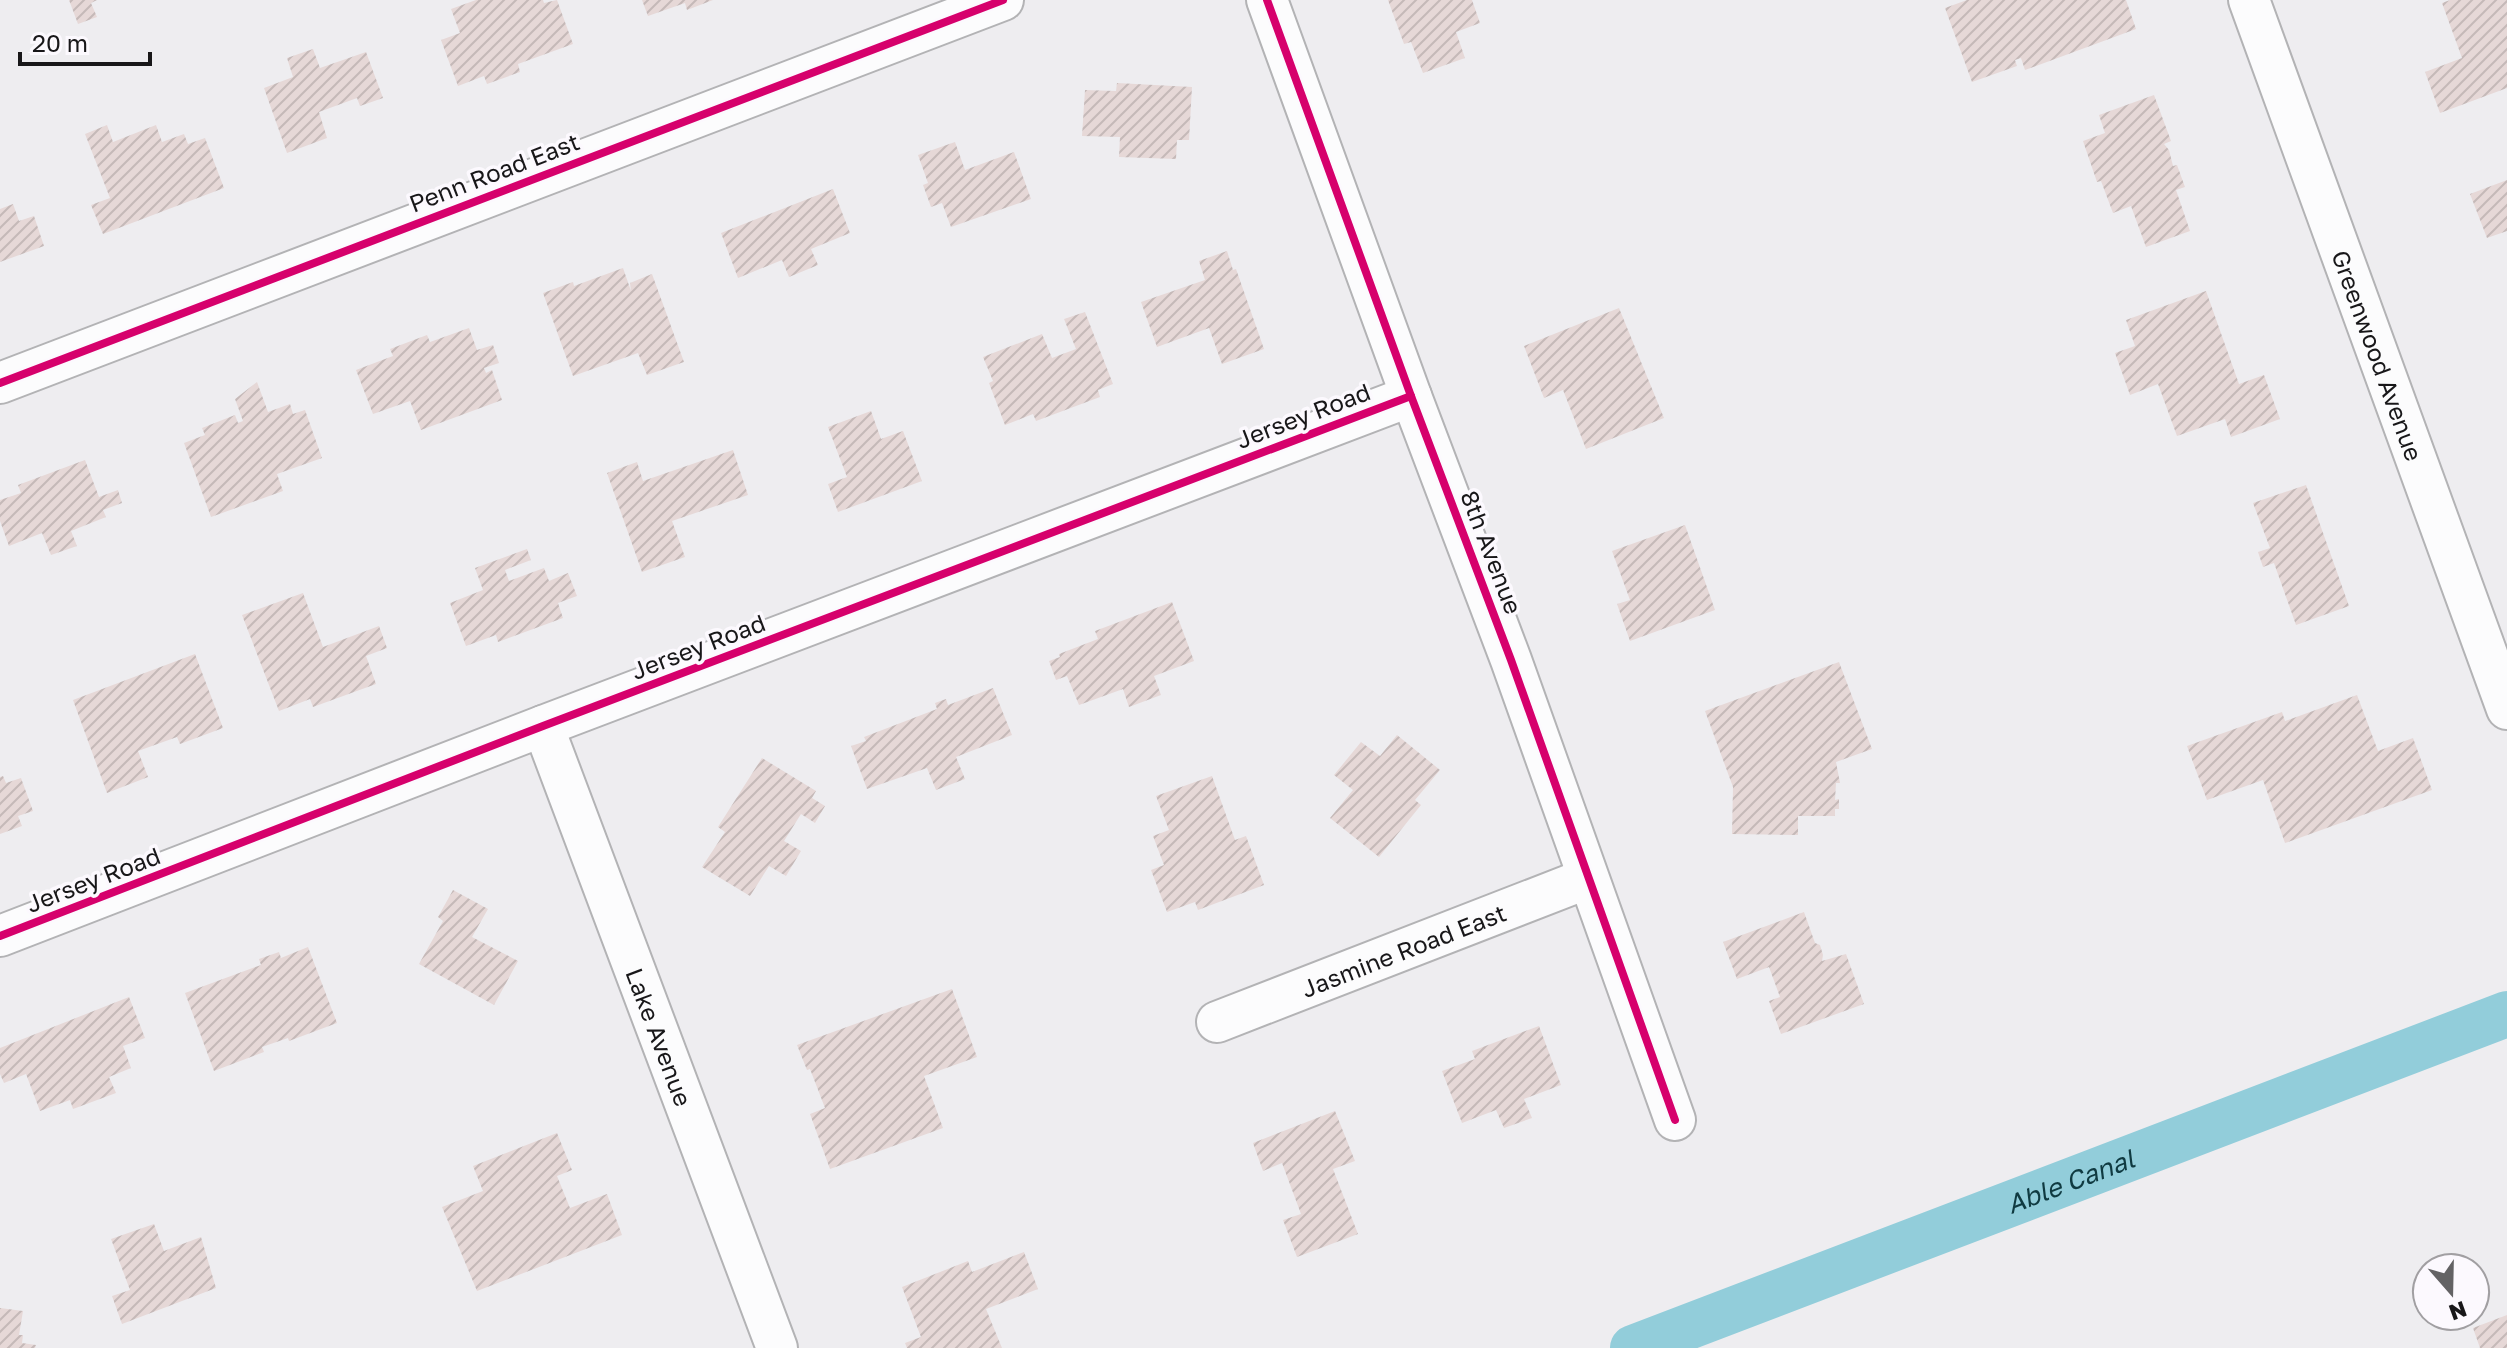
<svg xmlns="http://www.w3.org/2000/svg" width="2507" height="1348" viewBox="0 0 2507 1348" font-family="'Golos Text',sans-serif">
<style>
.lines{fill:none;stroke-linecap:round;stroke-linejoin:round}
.canal{stroke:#92cdda;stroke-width:46}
.building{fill:url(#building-hatch)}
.street-casing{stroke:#b3b3b5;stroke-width:44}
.street{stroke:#fcfcfd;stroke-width:40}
.cycleway-casing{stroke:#fcf9fe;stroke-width:13}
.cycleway{stroke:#d6006c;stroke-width:8}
.labels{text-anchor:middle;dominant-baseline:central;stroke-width:7;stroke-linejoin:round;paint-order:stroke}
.street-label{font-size:24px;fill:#181719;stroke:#fcf9fe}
.water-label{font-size:26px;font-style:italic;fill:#103a41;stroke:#fcf9fe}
</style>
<defs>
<pattern id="building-hatch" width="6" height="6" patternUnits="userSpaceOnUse" patternTransform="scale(2)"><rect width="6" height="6" fill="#e6d8d7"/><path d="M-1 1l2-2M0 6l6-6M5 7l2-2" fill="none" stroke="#c5b9b8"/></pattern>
</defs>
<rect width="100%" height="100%" fill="#eeedf0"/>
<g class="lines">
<path class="canal" id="s1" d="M1633 1348 2507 1014"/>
</g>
<g class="building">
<path d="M69 0H97L91 3 97 17 78 24Z"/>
<path d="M476 0H543L544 3 557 0 573 44 518 64 520 72 487 84 484 76 458 86 441 40 460 33 451 9Z"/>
<path d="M642 0H713L687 10 685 3 648 16Z"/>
<path d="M1388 0H1472L1480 23 1456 32 1465 58 1423 73 1411 42 1404 44Z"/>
<path d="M1967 0H2126L2136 29 2025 70 2021 58 2015 60 2017 66 1972 82 1945 8Z"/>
<path d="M2450 0H2507V88L2440 113 2425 72 2462 58 2442 3Z"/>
<path d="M313 49 320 68 366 52 383 98 360 106 357 98 319 112 327 138 287 153 264 88 293 77 287 58Z"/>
<path d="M1117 83 1192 87 1189 140H1177L1176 159 1119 157 1120 137 1082 136 1085 90 1116 91Z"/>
<path d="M2154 95 2171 141 2164 144 2169 150 2173 166 2177 165 2185 187 2176 190 2190 231 2146 247 2131 206 2113 213 2101 181 2097 182 2083 141 2105 133 2099 115Z"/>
<path d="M107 125 113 142 156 125 162 142 184 134 188 144 205 138 224 188 103 234 91 205 110 198 85 134Z"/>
<path d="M955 142 965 170 1014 152 1031 199 951 227 942 203 931 207 923 185 928 183 918 155Z"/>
<path d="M2507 180V231L2487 238 2470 194Z"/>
<path d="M833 189 850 233 811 249 818 265 789 277 782 260 738 278 721 233Z"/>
<path d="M13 204 19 221 34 216 44 246 0 262V209Z"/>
<path d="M1227 251 1233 270 1236 269 1264 349 1222 364 1209 328 1157 347 1141 302 1205 280 1199 261Z"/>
<path d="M623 268 631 291 630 283 652 274 684 362 647 375 638 353 573 376 543 293 573 282 574 286Z"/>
<path d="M2206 291 2239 384 2264 375 2280 419 2231 437 2225 419 2177 436 2158 384 2130 395 2115 353 2135 346 2126 320Z"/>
<path d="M1619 308 1664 418 1586 449 1563 390 1544 398 1524 346Z"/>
<path d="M1085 312 1113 384 1098 390 1100 397 1036 421 1033 414 1005 425 989 383 993 381 983 357 1042 334 1052 358 1076 349 1064 319Z"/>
<path d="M469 328 477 350 493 345 499 363 484 368 486 373 492 370 502 400 421 430 410 401 373 414 356 370 393 356 390 349 427 335 430 342Z"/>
<path d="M257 382 268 412 290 404 293 414 305 410 322 458 277 474 283 491 211 517 184 443 205 435 202 428 235 415 238 423 243 421 235 399Z"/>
<path d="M871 411 881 439 903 431 922 481 838 512 828 484 847 477 828 427Z"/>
<path d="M733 450 748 495 672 521 685 557 642 572 607 473 637 462 643 481Z"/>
<path d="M85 460 99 497 118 490 122 503 103 510 106 517 71 531 77 546 51 555 42 533 9 546 0 521V500L21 493 18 485Z"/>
<path d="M2306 485 2349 606 2296 625 2274 563 2263 567 2258 552 2270 548 2253 503Z"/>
<path d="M1685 525 1715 610 1630 641 1617 604 1630 600 1612 551Z"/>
<path d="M527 549 531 560 505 570 509 581 544 568 549 581 568 573 577 596 558 603 563 618 498 642 496 635 466 646 450 603 483 590 475 568Z"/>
<path d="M303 593 323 647 379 626 387 648 366 656 376 684 313 707 310 699 279 711 242 615Z"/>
<path d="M1172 602 1194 661 1154 676 1161 695 1129 707 1123 689 1079 705 1067 676 1056 680 1049 661 1060 657 1059 654 1098 639 1095 631Z"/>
<path d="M195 654 223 728 180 744 177 737 138 751 148 777 107 793 73 700Z"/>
<path d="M1839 662 1872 749 1836 762 1840 783H1836L1835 800 1839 799V809H1835V816H1798V835L1732 834 1733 787 1705 711Z"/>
<path d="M993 688 1012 735 956 757 965 779 936 790 927 768 867 789 851 746 866 741 864 737 937 709 935 703 946 699 948 705Z"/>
<path d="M2357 695 2378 751 2413 738 2432 790 2285 843 2263 780 2207 800 2187 746 2282 712 2285 721Z"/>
<path d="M1397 735 1440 770 1415 800 1421 805 1379 857 1330 818 1353 790 1334 775 1361 742 1380 756Z"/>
<path d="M762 758 816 791 812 798 825 806 815 823 801 814 784 841 801 851 786 876 769 866 750 896 702 867 725 832 718 827Z"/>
<path d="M3 776 6 783 21 778 33 811 18 816 22 826 0 834V777Z"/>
<path d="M1212 776 1235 840 1246 836 1264 885 1198 910 1195 902 1167 912 1151 870 1164 865 1153 836 1169 830 1156 796Z"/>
<path d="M453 890 488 909 472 937 518 961 494 1005 419 964 443 921 438 917Z"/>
<path d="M1804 912 1815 943 1820 945 1823 955 1822 961 1846 954 1864 1004 1781 1034 1769 1001 1780 997 1769 967 1737 979 1723 942Z"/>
<path d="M308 947 337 1023 289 1041 288 1038 262 1047 264 1052 214 1071 185 993 261 965 259 959 279 952 281 958Z"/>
<path d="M952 989 977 1057 924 1076 943 1128 830 1169 810 1114 825 1108 810 1069 807 1070 797 1045Z"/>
<path d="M129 997 145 1038 123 1046 131 1068 109 1077 116 1093 73 1109 70 1100 40 1111 26 1074 4 1083 0 1074V1048Z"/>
<path d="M1539 1026 1561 1085 1524 1099 1532 1118 1504 1128 1496 1110 1462 1123 1442 1071 1475 1059 1472 1051Z"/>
<path d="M1335 1111 1355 1161 1333 1169 1358 1234 1297 1257 1283 1220 1301 1214 1282 1163 1263 1171 1253 1143Z"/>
<path d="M557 1133 572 1170 557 1176 570 1208 607 1194 622 1235 477 1291 442 1207 483 1191 473 1166Z"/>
<path d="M154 1224 164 1251 201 1237 216 1288 122 1324 112 1296 130 1290 111 1239Z"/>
<path d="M1024 1252 1038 1289 986 1309 1002 1348H907L905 1343 921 1337 902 1287 968 1261 972 1272Z"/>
<path d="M0 1308 23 1311 19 1335H23L22 1343 36 1345 35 1348H0Z"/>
<path d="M2507 1315V1348H2480L2473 1328Z"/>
</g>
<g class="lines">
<g class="street-casing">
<g id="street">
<path d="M1267 0 1411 396 1511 660 1675 1120"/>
<path id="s2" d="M2249 0 2507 709"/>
<path d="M0 383 1003 0"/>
<path id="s3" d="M543 726 777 1348"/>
<path d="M0 936 543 726 1411 396"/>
<path id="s4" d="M1217 1022 1588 878"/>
</g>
</g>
<use href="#street" class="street"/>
<g class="cycleway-casing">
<g id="cycleway">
<path d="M1267 0 1411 396 1511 660 1675 1120"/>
<path d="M0 383 1003 0"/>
<path d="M0 936 543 726 1411 396"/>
</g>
</g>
<use href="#cycleway" class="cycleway"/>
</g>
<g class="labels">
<g class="street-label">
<text transform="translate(494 172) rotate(-21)">Penn Road East</text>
<text stroke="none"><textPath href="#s2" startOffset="378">Greenwood Avenue</textPath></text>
<text transform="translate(1303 415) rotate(-21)">Jersey Road</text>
<text transform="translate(1492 552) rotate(69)">8th Avenue</text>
<text transform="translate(698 646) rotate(-21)">Jersey Road</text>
<text transform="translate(93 879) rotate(-21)">Jersey Road</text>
<text stroke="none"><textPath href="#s4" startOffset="200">Jasmine Road East</textPath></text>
<text stroke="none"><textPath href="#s3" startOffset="332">Lake Avenue</textPath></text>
</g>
<g class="water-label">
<text stroke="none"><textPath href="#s1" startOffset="468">Able Canal</textPath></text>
</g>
</g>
<g transform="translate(2451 1292) rotate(160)"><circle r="38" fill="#fcf9fe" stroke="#a19fa2" stroke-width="2"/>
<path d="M0-6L14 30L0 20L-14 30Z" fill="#636264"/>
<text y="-12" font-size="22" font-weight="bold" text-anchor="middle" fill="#181719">N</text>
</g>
<path d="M20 52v12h130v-12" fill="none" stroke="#181719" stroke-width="4"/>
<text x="32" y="52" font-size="24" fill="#181719" stroke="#fcf9fe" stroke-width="6" paint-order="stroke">20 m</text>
</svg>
